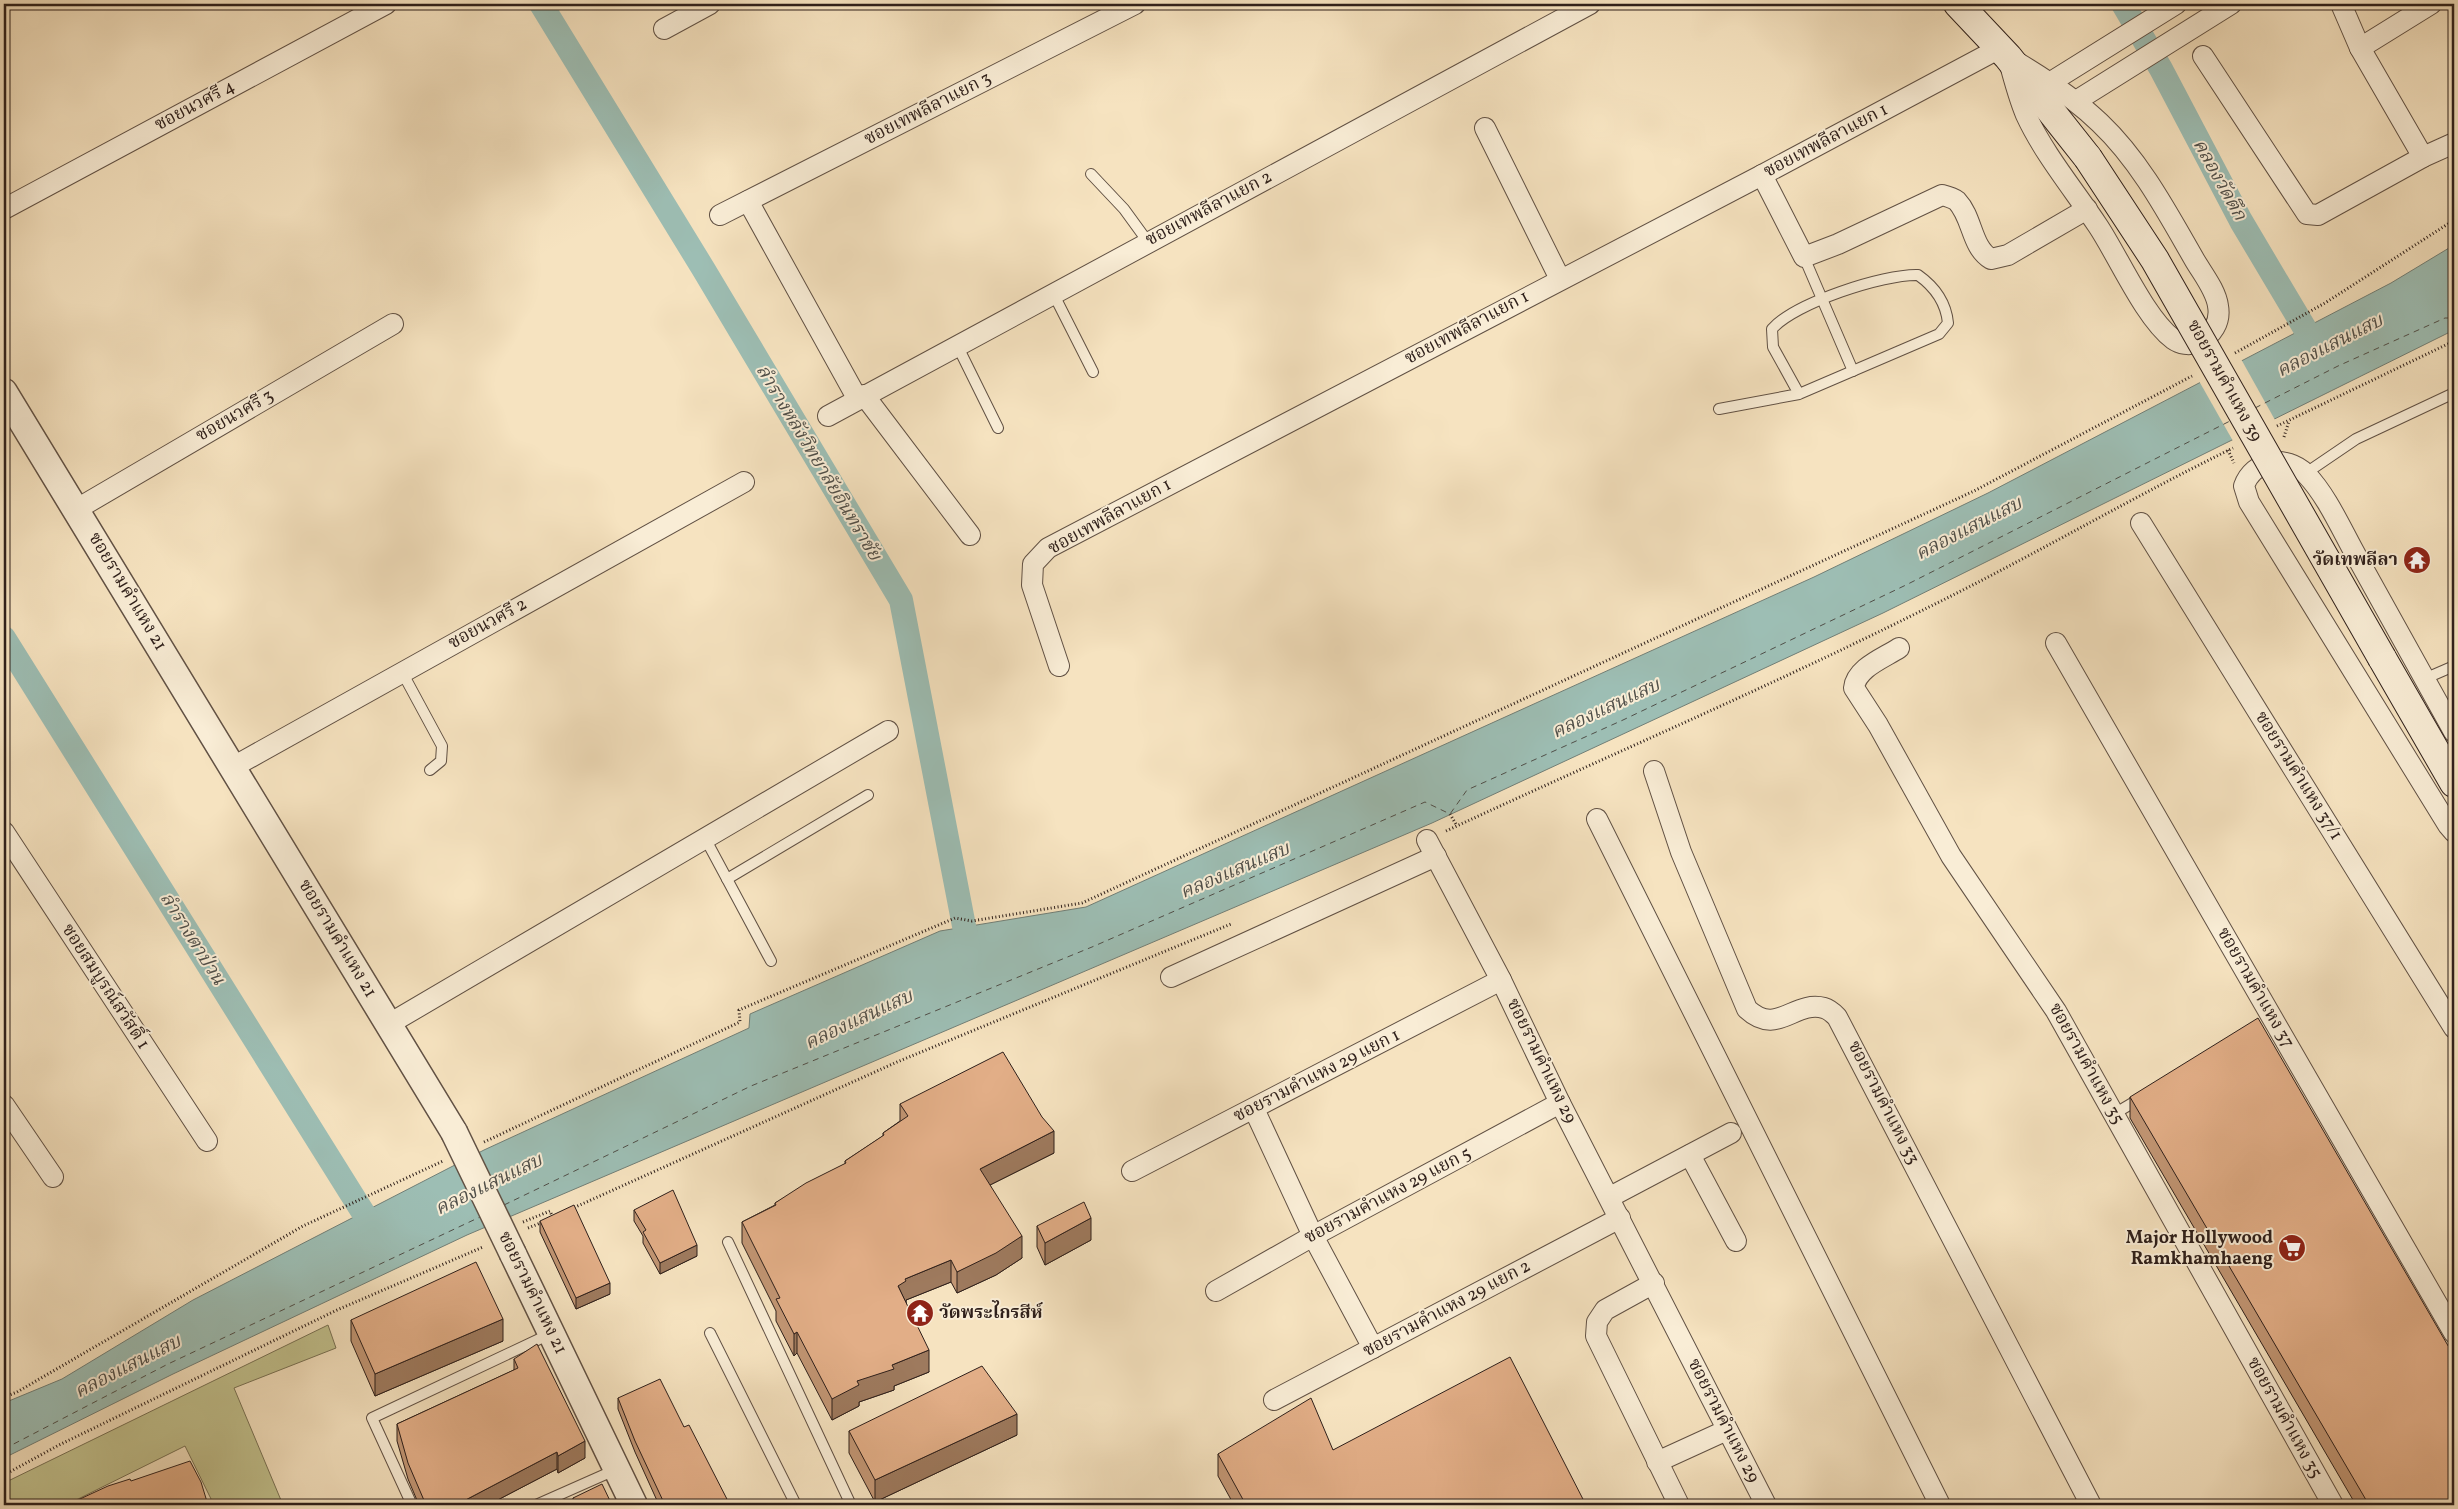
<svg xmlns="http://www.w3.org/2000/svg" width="2458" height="1509" viewBox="0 0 2458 1509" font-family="Vollkorn,'Noto Serif Thai',serif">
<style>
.green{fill:#c2c28e;stroke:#787154}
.water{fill:#9dbeb4;stroke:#717f77}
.pier{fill:#f6e3c0}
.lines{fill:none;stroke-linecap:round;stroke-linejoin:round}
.canal{stroke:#9dbeb4;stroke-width:24}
.ferry{stroke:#504f49;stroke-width:1;stroke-dasharray:6 5;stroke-linecap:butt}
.service-casing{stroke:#615144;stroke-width:12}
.minor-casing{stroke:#615144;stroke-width:22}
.tertiary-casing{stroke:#615144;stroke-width:29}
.secondary-casing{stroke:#2f201b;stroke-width:30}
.path{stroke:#2f201b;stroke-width:3;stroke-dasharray:1 2.5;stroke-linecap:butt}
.service{stroke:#f9edd6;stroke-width:10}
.minor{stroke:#f9edd6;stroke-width:20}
.tertiary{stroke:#f9edd6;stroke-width:26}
.secondary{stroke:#f9edd6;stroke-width:28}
.tertiary-bridge-casing{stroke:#615144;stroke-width:29;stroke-linecap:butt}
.secondary-bridge-casing{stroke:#2f201b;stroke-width:30;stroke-linecap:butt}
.tertiary-bridge{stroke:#f9edd6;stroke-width:26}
.secondary-bridge{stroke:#f9edd6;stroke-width:28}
.wall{fill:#c29674;stroke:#2f201b}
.shaded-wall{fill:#9e7a5e;stroke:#2f201b}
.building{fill:#e2ae87;stroke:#2f201b}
.labels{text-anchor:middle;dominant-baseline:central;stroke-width:4;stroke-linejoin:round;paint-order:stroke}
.street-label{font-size:18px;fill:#2f201b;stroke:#f9edd6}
.poi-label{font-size:18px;font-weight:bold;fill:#2f201b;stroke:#f9edd6;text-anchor:end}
.water-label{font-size:19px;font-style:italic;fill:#504f49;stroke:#f9edd6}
</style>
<rect width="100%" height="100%" fill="#f6e3c0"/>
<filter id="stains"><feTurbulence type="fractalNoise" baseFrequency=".004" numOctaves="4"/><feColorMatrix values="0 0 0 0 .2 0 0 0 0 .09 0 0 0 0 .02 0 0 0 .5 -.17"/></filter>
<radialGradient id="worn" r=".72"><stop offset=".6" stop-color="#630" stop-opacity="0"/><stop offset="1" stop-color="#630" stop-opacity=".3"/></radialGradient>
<path class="green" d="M328 1325 336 1348 234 1388 283 1505H214L185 1446 66 1505H4V1483Z"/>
<path class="water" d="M2454 245V330L1883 613 1432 823 467 1235 173 1374 4 1458V1403L62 1379 193 1300 484 1150 749 1028 750 1014 940 931 1086 907 1814 577 1988 493 2391 283Z"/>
<path class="pier" d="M2241 359 2275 420 2233 441 2199 381Z"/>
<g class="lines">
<g class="canal">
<path d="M541 4 704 270 901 600 970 957"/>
<path d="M2123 4 2161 69 2241 221 2320 354"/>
<path d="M4 638 379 1238"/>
</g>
<g class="ferry">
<path d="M2255 408 2338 366 2445 318H2454"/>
<path d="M504 1205 751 1086 1092 947 1425 802 1450 814 1467 790 1623 720 1906 585 2232 420"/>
<path d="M4 1449 168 1364 480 1217"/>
</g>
<g class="service-casing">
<g id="service">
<path d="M1091 174 1124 209 1148 242"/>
<path d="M1804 257 1853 371"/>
<path d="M1053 293 1093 372"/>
<path d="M957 345 998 428"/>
<path d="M1719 409 1799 394 1939 334 1948 323C1946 303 1935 287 1918 275 1883 274 1795 303 1772 329L1773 347 1799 394"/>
<path d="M2306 473 2356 439 2454 393"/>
<path d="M402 672 442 746 441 761 430 770"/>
<path d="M2424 679 2454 666"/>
<path d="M705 838 771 961"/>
<path d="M727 879 868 795"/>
<path d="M2114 1114 2141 1098"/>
<path d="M728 1242 851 1505"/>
<path d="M710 1333 796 1505"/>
<path d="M412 1505 372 1418 550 1334"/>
<path d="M536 1505 615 1470"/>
</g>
</g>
<g class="minor-casing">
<g id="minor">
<path d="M664 29 710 4"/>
<path d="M2360 48 2431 4"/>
<path d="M2203 56 2307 214 2318 215 2423 157 2360 48 2341 4"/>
<path d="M2008 57C2041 76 2072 96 2100 123 2140 161 2167 212 2194 259 2202 273 2216 290 2218 306 2221 322 2212 336 2198 342 2190 346 2180 344 2173 339 2145 318 2118 256 2098 226 2074 190 2044 154 2026 115 2018 96 2013 76 2008 57Z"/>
<path d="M2051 82 2176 4"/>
<path d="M2076 101 2231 4"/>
<path d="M1485 128 1560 279"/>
<path d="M2423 157 2454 143"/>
<path d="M1762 175 1804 257 1838 244 1942 195C1946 196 1953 198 1957 201 1973 218 1971 247 1991 259L2008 255 2087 209"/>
<path d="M748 201 857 398"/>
<path d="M4 209 386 4"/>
<path d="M720 215 1135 4"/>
<path d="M864 395 970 535"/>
<path d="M828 416 1590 4"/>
<path d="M77 509 393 324"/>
<path d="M2141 523 2454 1028"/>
<path d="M2056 643 2454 1333"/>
<path d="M1899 648C1884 658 1856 668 1854 688L1878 725 1951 856 2056 1011 2333 1505"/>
<path d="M1059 666 1032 585 1033 564 1048 548 1762 175 2000 48"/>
<path d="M2454 732C2422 674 2390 616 2358 559 2342 531 2328 497 2306 474 2286 454 2253 460 2244 486L2249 502 2448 825 2454 832"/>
<path d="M233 767 744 482"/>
<path d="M1654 771 1681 852 1747 1009C1777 1037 1794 1000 1824 1008 1828 1009 1834 1014 1837 1017L2091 1505"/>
<path d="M1597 819 1940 1505"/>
<path d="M4 832 207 1141"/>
<path d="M1427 840 1501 980 1560 1103 1766 1505"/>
<path d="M1171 977 1436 856"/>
<path d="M389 1024 888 731"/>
<path d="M4 1105 53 1177"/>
<path d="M1254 1109 1313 1236 1373 1348"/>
<path d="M1690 1155 1736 1241"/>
<path d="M1132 1171 1501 980"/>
<path d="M1610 1197 1731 1133"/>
<path d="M1654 1283 1605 1310 1597 1322 1596 1336 1679 1505"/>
<path d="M1216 1291 1313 1236 1560 1103"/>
<path d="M1274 1400 1620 1218"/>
<path d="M1657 1462 1727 1430"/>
</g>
</g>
<g class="tertiary-casing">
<g id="tertiary">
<path d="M4 392 454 1132"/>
<path d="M513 1254 634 1505"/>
</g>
</g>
<g class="secondary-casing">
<g id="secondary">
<path d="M1958 4 2008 57 2088 158"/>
<path d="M2382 658 2454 783"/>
</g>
</g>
<g class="path">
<path d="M2235 353 2325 303 2454 220"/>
<path d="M2277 426 2454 341"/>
<path d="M2284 437 2289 421"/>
<path d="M2228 450 2234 463"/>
<path d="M1450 814 1457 826"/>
<path d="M1446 831C1605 757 1767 688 1925 609 2029 558 2129 499 2233 448"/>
<path d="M484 1142 740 1022 739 1010 955 918 972 921 1082 903 1974 491 2192 376"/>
<path d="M571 1209 897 1062 1231 924"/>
<path d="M523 1222 550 1211 553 1218"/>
<path d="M528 1228 543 1222"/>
<path d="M4 1397 17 1392 303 1226 443 1161"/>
<path d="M4 1475 59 1445 337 1310 483 1247"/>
</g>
<use href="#service" class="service"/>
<use href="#minor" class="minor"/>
<use href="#tertiary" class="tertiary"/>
<use href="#secondary" class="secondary"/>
<g class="tertiary-bridge-casing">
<path id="tertiary-bridge" d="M454 1132 513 1254"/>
</g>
<g class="secondary-bridge-casing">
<path id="secondary-bridge" d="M2088 158 2155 260 2382 658"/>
</g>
<use href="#tertiary-bridge" class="tertiary-bridge"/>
<use href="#secondary-bridge" class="secondary-bridge"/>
</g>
<g class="wall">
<path d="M2130 1097 2454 1505H2356L2130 1118Z"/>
<path d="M900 1104 1054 1153 990 1185 1022 1258 996 1275 957 1293 951 1282 906 1300V1303L929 1372 894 1386V1390L859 1402V1406L832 1420 797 1353 794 1356 776 1321V1311L742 1243V1222L775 1205V1203L845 1164V1161L883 1136V1133L900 1121Z"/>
<path d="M634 1210 697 1256 660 1274 643 1243V1236L634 1221Z"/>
<path d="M540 1221 610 1294 576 1309 540 1232Z"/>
<path d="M1037 1226 1091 1240 1045 1265 1037 1247Z"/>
<path d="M351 1320 503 1341 375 1396 351 1341Z"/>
<path d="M514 1359 585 1458 558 1473 557 1469 488 1505H419L408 1479 397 1441V1424L514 1370Z"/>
<path d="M618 1398 684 1427 730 1505H659L635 1452 618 1409Z"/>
<path d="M849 1431 1017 1435 875 1502 849 1453Z"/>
<path d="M1333 1450 1586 1505H1234L1218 1476V1454Z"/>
<path d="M573 1498 612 1505H573Z"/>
</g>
<g class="shaded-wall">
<path d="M1054 1131V1153L980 1190V1169Z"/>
<path d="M1091 1218V1240L1045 1265V1243Z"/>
<path d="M1022 1236V1258L996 1275 957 1293V1272Z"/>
<path d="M697 1245V1256L660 1274V1263Z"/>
<path d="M951 1260V1282L906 1300V1303L898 1286 905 1279Z"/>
<path d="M610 1283V1294L576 1309V1298Z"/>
<path d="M503 1319V1341L375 1396V1374Z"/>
<path d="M797 1332V1353L794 1356V1334Z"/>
<path d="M929 1350V1372L894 1386V1390L859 1402V1406L832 1420V1399L857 1381 892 1365Z"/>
<path d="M1017 1414V1435L875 1502V1480Z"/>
<path d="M585 1441V1458L558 1473V1456Z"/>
<path d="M557 1452V1469L488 1505H456Z"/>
</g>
<g class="building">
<path d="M2258 1018 2454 1356V1505H2369L2130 1097Z"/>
<path d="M1003 1052 1042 1117 1054 1131 980 1169 1022 1236 996 1253 957 1272 951 1260 905 1279 906 1281 898 1286 929 1350 892 1365 894 1369 857 1381 859 1385 832 1399 797 1332 794 1334 776 1299 780 1298 742 1222 776 1205 775 1203 806 1183 846 1163 845 1161 884 1135 883 1133 908 1116 900 1104Z"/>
<path d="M673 1190 697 1245 660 1263 643 1232 646 1230 634 1210Z"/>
<path d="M1084 1202 1091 1218 1045 1243 1037 1226Z"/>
<path d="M574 1205 610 1283 576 1298 540 1221Z"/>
<path d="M476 1262 503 1319 375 1374 351 1320Z"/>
<path d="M537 1344 585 1441 558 1456 557 1452 456 1505H426L408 1463 397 1424 518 1368 514 1359Z"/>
<path d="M1510 1357 1586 1505H1246L1218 1454 1311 1398 1333 1450Z"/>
<path d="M982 1366 1017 1414 875 1480 849 1431Z"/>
<path d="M660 1379 684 1427 689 1425 730 1505H665L635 1441 618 1398Z"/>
<path d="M190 1461 201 1482 208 1505H67L108 1486 130 1479 131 1481Z"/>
<path d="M602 1484 612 1505H576L573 1498Z"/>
</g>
<defs>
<g id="temple-disc" transform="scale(1.4375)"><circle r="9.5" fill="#8f2418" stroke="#f9edd6"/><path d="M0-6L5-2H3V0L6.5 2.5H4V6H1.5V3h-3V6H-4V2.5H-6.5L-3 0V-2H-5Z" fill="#fff"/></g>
<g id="supermarket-disc" transform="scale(1.4375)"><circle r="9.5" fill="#8f2418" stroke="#f9edd6"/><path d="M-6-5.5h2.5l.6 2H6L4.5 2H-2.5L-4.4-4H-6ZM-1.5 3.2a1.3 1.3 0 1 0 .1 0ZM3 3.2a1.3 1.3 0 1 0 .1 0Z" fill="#fff"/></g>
</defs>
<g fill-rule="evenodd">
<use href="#temple-disc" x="2417" y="560"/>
<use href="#supermarket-disc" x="2292" y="1248"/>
<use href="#temple-disc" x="920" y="1313"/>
</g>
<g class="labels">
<g class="street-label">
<text transform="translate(195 106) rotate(-28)">ซอยนวศรี 4</text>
<text transform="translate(928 109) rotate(-27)">ซอยเทพลีลาแยก 3</text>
<text transform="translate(1826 141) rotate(-28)">ซอยเทพลีลาแยก 1</text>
<text transform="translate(1209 209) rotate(-28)">ซอยเทพลีลาแยก 2</text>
<text transform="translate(1467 328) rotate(-28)">ซอยเทพลีลาแยก 1</text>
<text transform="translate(2224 381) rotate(61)">ซอยรามคำแหง 39</text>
<text transform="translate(235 416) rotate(-30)">ซอยนวศรี 3</text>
<text transform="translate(1110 517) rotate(-29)">ซอยเทพลีลาแยก 1</text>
<text transform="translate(127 592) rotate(59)">ซอยรามคำแหง 21</text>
<text transform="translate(488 624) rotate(-29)">ซอยนวศรี 2</text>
<text transform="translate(2298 776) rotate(58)">ซอยรามคำแหง 37/1</text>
<text transform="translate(337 939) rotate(59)">ซอยรามคำแหง 21</text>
<text transform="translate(105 987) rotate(57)">ซอยสมบูรณ์สวัสดิ์ 1</text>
<text transform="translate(2255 988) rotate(60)">ซอยรามคำแหง 37</text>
<text transform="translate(1541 1061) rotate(64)">ซอยรามคำแหง 29</text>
<text transform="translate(2086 1064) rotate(61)">ซอยรามคำแหง 35</text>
<text transform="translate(1317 1076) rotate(-27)">ซอยรามคำแหง 29 แยก 1</text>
<text transform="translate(1883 1103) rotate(63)">ซอยรามคำแหง 33</text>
<text transform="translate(1388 1196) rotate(-28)">ซอยรามคำแหง 29 แยก 5</text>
<text transform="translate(532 1293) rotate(64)">ซอยรามคำแหง 21</text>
<text transform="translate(1447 1309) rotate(-28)">ซอยรามคำแหง 29 แยก 2</text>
<text transform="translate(2284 1418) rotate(61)">ซอยรามคำแหง 35</text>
<text transform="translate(1723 1421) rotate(63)">ซอยรามคำแหง 29</text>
</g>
<g class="poi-label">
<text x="2398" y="560">วัดเทพลีลา</text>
<text x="2273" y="1238">Major Hollywood<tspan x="2273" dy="21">Ramkhamhaeng</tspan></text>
<text x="939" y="1313" text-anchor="start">วัดพระไกรสีห์</text>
</g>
<g class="water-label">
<text transform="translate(2219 180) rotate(61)">คลองวัดตึก</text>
<text transform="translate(2330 346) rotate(-27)">คลองแสนแสบ</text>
<text transform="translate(818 463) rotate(59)">ลำรางหลังวิทยาลัยอินทราชัย</text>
<text transform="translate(1969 529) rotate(-27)">คลองแสนแสบ</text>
<text transform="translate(1606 709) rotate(-25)">คลองแสนแสบ</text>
<text transform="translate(1235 871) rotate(-23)">คลองแสนแสบ</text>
<text transform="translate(192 939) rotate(58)">ลำรางตาป่วน</text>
<text transform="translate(859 1020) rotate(-25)">คลองแสนแสบ</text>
<text transform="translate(489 1185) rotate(-26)">คลองแสนแสบ</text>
<text transform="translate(128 1367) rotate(-27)">คลองแสนแสบ</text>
</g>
</g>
<rect width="2458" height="1509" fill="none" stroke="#f6e3c0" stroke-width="20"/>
<rect x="5" y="5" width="2448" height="1499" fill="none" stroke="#2f201b" stroke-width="2.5"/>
<rect x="10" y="10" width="2438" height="1489" fill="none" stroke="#2f201b"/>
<rect width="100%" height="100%" filter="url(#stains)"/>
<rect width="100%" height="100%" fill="url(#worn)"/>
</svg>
